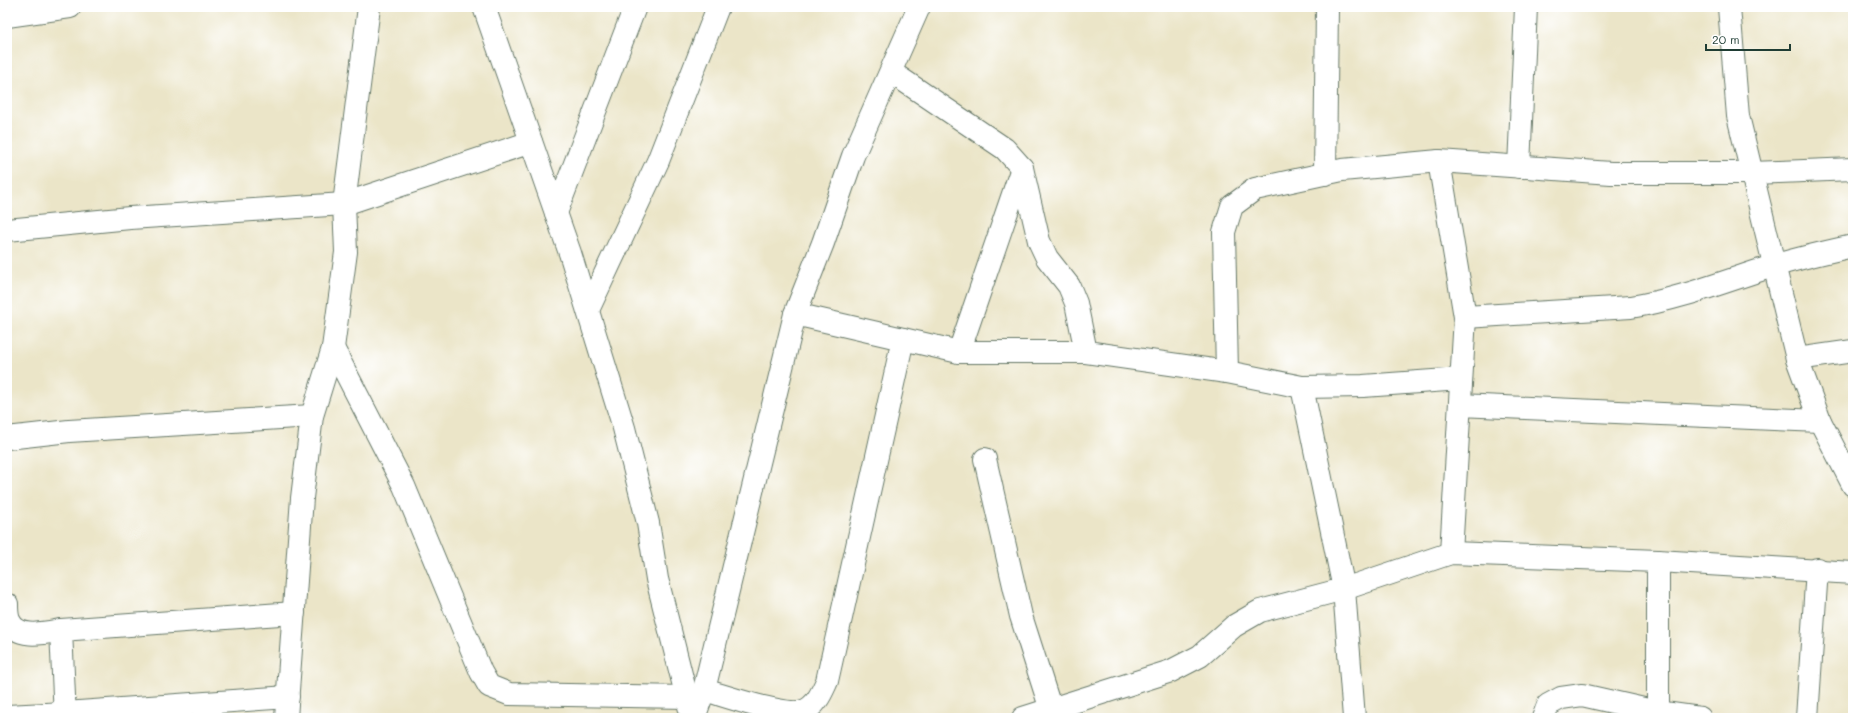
<svg xmlns="http://www.w3.org/2000/svg" width="1860" height="725" viewBox="0 0 1860 725" font-family="Mali,sans-serif">
<style>
.lines{fill:none;stroke-linecap:round;stroke-linejoin:round}
.minor-casing{stroke:#667868;stroke-width:24}
.tertiary-casing{stroke:#667868;stroke-width:24}
.minor{stroke:#fff;stroke-width:22}
.tertiary{stroke:#fff;stroke-width:22}
</style>
<rect width="100%" height="100%" fill="#fff"/>
<filter id="ink" filterUnits="userSpaceOnUse"><feTurbulence type="fractalNoise" baseFrequency=".025" numOctaves="2"/><feDisplacementMap in="SourceGraphic" scale="8" xChannelSelector="R" yChannelSelector="G"/><feConvolveMatrix kernelMatrix="1 2 1 2 8 2 1 2 1" color-interpolation-filters="sRGB"/></filter>
<filter id="wash" filterUnits="userSpaceOnUse"><feTurbulence type="fractalNoise" baseFrequency=".012" numOctaves="4" result="noise"/><feDisplacementMap in="SourceGraphic" scale="16" xChannelSelector="R" yChannelSelector="G"/><feGaussianBlur stdDeviation="0.9" result="paint"/><feColorMatrix in="noise" values="0 0 0 0 0 0 0 0 0 0 0 0 0 0 0 0 0 1.4 0 .05"/><feComposite in="paint" operator="in"/></filter>
<g filter="url(#wash)">
<rect width="100%" height="100%" fill="#ebe5c8"/>
</g>
<g filter="url(#ink)">
<g class="lines">
<g class="minor-casing">
<g id="minor">
<path d="M1729 7 1738 116 1797 359 1820 421 1853 485"/>
<path d="M7 16 70 7"/>
<path d="M891 72 1005 149 1022 168 1039 241 1047 258 1069 286 1076 303 1086 352"/>
<path d="M1439 161 1465 317 1451 553"/>
<path d="M1519 167 1526 7"/>
<path d="M1325 174 1327 7"/>
<path d="M556 213 635 7"/>
<path d="M7 230 130 218 344 204 531 142"/>
<path d="M588 310 658 161 718 7"/>
<path d="M795 314 959 352H1086L1227 372 1302 387 1363 386 1461 379"/>
<path d="M1465 317 1631 307C1681 299 1725 281 1773 266 1799 258 1826 252 1853 246"/>
<path d="M333 348 404 486 481 672 489 686 509 694 687 697"/>
<path d="M959 352 1022 168"/>
<path d="M1797 359 1853 351"/>
<path d="M1227 372 1224 232 1232 206 1255 189 1342 170 1439 161 1611 173H1751L1853 169"/>
<path d="M1302 387 1344 589 1354 718"/>
<path d="M1460 405 1820 421"/>
<path d="M7 438 69 431 312 416"/>
<path d="M985 459 1021 616 1051 710"/>
<path d="M1658 561V718"/>
<path d="M7 604C7 608 7 615 9 620 17 640 45 633 61 630L294 613"/>
<path d="M61 630 65 718"/>
<path d="M704 690C726 696 784 717 803 711 816 707 822 692 827 681L903 339"/>
<path d="M7 716 65 713 288 697"/>
<path d="M286 718 302 498 312 416 333 348 346 252 344 204 369 7"/>
<path d="M1023 718 1171 671 1200 656 1234 626 1260 611 1344 589 1451 553 1658 561 1853 573"/>
<path d="M1543 718 1548 705 1561 698 1582 695 1657 712 1700 718"/>
<path d="M1807 718 1817 569"/>
</g>
</g>
<g class="tertiary-casing">
<g id="tertiary">
<path d="M484 7 570 253 624 428 648 523 657 579 692 718"/>
<path d="M694 718 704 690 795 314 823 243 853 156 919 7"/>
</g>
</g>
<use href="#minor" class="minor"/>
<use href="#tertiary" class="tertiary"/>
</g>
</g>
<rect width="1860" height="725" fill="none" stroke="#fff" stroke-width="24"/>
<path d="M1706 44v6h84v-6" fill="none" stroke="#1f3d34" stroke-width="2"/>
<text x="1712" y="44" font-size="12" fill="#1f3d34" stroke="#ffffff" stroke-width="3" paint-order="stroke">20 m</text>
</svg>
